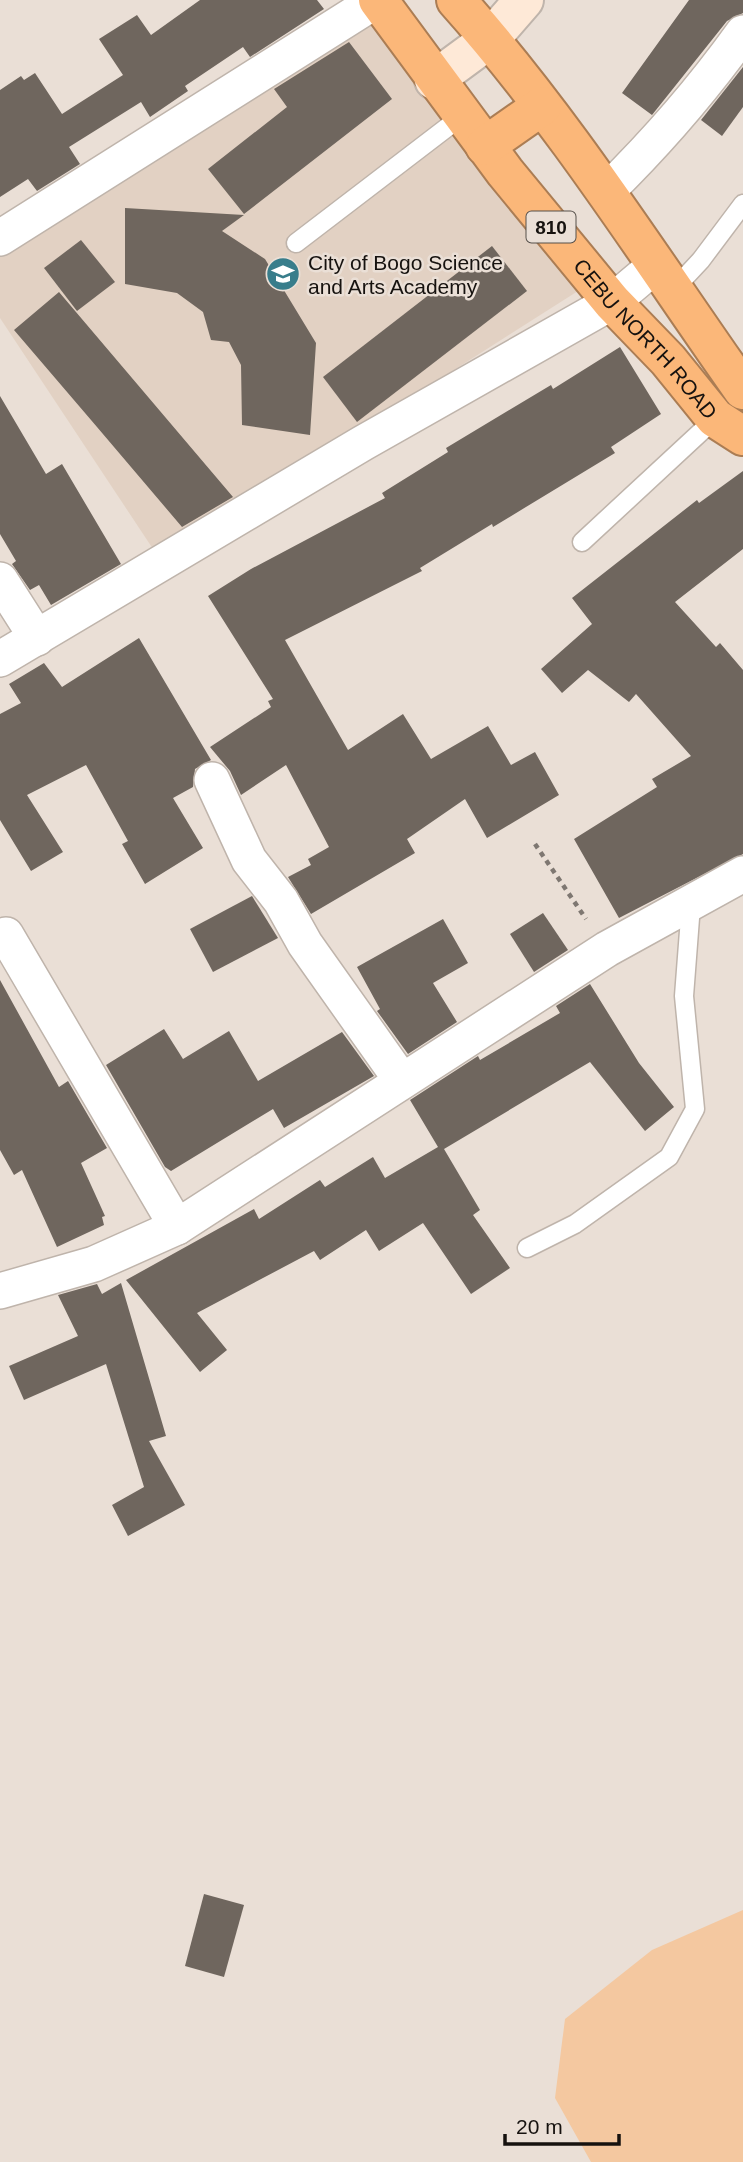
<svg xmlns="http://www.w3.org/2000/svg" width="743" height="2162" viewBox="0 0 743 2162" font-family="Arial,sans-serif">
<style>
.built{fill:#e2d1c3}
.green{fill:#f4c8a0}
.building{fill:#6f665e}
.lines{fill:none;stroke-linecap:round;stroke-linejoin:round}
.lane-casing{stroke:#bfb4ab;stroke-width:21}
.street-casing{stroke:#bfb4ab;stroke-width:38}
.secondary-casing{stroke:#bfb4ab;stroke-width:42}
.highway-casing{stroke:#ab7d54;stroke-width:42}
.path{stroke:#7e7771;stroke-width:4.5;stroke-dasharray:5 5;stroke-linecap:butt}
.lane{stroke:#fff;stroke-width:18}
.street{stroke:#fff;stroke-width:35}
.secondary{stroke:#fee9d7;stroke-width:38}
.highway{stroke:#fbb779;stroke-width:38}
.labels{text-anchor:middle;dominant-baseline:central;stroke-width:5;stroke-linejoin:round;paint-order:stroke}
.shield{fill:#eadfd6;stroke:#56504b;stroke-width:2}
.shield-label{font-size:19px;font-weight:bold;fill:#16120f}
.poi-label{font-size:21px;fill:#16120f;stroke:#eadfd6;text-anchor:start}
.street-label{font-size:21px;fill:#16120f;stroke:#eadfd6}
</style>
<rect width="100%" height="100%" fill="#eadfd6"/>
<path class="built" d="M375 19 578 291 159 558 0 318V257Z"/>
<path class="green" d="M743 1910V2162H591L555 2098 565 2019 652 1950Z"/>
<g class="building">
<path d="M200 0H317L324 9 250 57 243 47 185 86 188 91 150 117 141 102 69 147 80 164 37 191 28 179 0 197V90L21 76 24 80 35 73 62 114 123 75 99 39 137 15 151 35Z"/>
<path d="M689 0H743V13L727 21 652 115 622 93Z"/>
<path d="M349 42 392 99 244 214 208 169 287 107 274 89Z"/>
<path d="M743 67V107L722 136 701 120Z"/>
<path d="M125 208 244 215 222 231 265 259 316 343 310 435 242 425 241 365 229 342 211 340 203 312 177 293 125 284Z"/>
<path d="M81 240 115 282 77 311 44 268Z"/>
<path d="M492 246 527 291 357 422 323 377Z"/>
<path d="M59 292 233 497 182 527 97 427 14 330Z"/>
<path d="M620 347 661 414 611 447 615 453 493 527 492 524 420 568 422 571 285 640 348 750 403 714 431 759 488 726 511 765 535 752 559 795 487 838 465 799 407 839 415 853 311 914 288 877 311 865 308 859 329 847 286 765 241 795 230 771 210 747 271 707 268 701 273 699 208 596 251 569 385 498 382 493 448 452 446 448 551 385 553 389Z"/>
<path d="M0 396 46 474 62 464 121 564 51 605 39 585 30 590 12 564 16 561 0 534Z"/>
<path d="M743 471V549L675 602 716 647 720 643 743 670V854L619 918 574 839 657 787 652 779 691 756 636 694 629 702 588 670 562 693 541 669 592 624 572 598 697 500 699 503Z"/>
<path d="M139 638 211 760 195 769 193 787 173 798 203 848 145 884 122 844 128 841 86 765 27 795 63 852 31 871 0 820V714L21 703 9 684 44 663 62 687Z"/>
<path d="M252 896 278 938 213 972 190 929Z"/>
<path d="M543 913 568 950 534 972 510 934Z"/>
<path d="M443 919 468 963 433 983 457 1022 408 1054 377 1011 380 1009 357 967Z"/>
<path d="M0 980 59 1087 68 1081 107 1148 81 1163 105 1216 102 1217 104 1225 57 1247 22 1170 14 1175 0 1150Z"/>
<path d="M590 984 639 1063 674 1107 645 1131 590 1062 444 1149 480 1210 473 1215 510 1268 471 1294 423 1223 379 1251 366 1230 320 1260 314 1251 197 1313 227 1350 200 1372 126 1280 254 1209 259 1219 320 1180 325 1187 373 1157 385 1178 438 1147 410 1100 478 1056 480 1060 560 1013 556 1006Z"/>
<path d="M164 1029 183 1059 229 1031 258 1081 342 1032 374 1076 284 1128 273 1109 171 1171 165 1167 106 1065Z"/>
<path d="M121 1283 166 1436 149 1441 185 1505 128 1536 112 1505 144 1487 106 1364 24 1400 9 1366 78 1336 58 1295 97 1284 102 1294Z"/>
<path d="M204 1894 244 1905 224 1977 185 1966Z"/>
</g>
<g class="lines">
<g class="lane-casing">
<g id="lane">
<path d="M296 243 462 116"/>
<path d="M673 290 701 260 743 204"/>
<path d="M582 542 718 416"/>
<path d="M527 1248 575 1224 669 1157 695 1109 684 996 691 905"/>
</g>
</g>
<g class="street-casing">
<g id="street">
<path d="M607 191C657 142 702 90 743 33"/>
<path d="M0 238 377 0"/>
<path d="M0 580 37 638"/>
<path d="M0 659 363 443 612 302 656 265"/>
<path d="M212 780 249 860 281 901 305 944 402 1081"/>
<path d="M6 935 177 1227"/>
<path d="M0 1291 94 1264 177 1227 607 949 743 874"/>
</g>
</g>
<g class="secondary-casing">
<path id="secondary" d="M434 80 491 38 524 0"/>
</g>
<g class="highway-casing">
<g id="highway">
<path id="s1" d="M378 0 505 172 612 302 668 360 715 418 743 436"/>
<path d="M456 0C564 121 650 258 743 390"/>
<path d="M485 146 542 106"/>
</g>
</g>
<path class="path" d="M535 844 586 919"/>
<use href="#lane" class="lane"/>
<use href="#street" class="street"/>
<use href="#secondary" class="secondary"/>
<use href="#highway" class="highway"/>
</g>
<defs>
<g id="school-disc" transform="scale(1.75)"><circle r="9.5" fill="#387d8b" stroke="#eadfd6"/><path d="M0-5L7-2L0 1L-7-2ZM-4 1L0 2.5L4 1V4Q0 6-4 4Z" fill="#fff"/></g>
</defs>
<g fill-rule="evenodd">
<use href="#school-disc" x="283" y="274"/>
</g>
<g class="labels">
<rect class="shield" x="526.5" y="211.5" width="49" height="31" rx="5"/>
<g class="shield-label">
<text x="551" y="227">810</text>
</g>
<g class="poi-label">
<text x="308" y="262">City of Bogo Science<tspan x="308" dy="24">and Arts Academy</tspan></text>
</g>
<g class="street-label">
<text stroke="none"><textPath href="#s1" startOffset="432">CEBU NORTH ROAD</textPath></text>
</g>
</g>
<path d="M505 2134v10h114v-10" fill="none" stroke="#16120f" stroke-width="3.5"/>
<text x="516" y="2134" font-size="21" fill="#16120f" stroke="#eadfd6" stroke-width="5" paint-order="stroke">20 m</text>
</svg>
